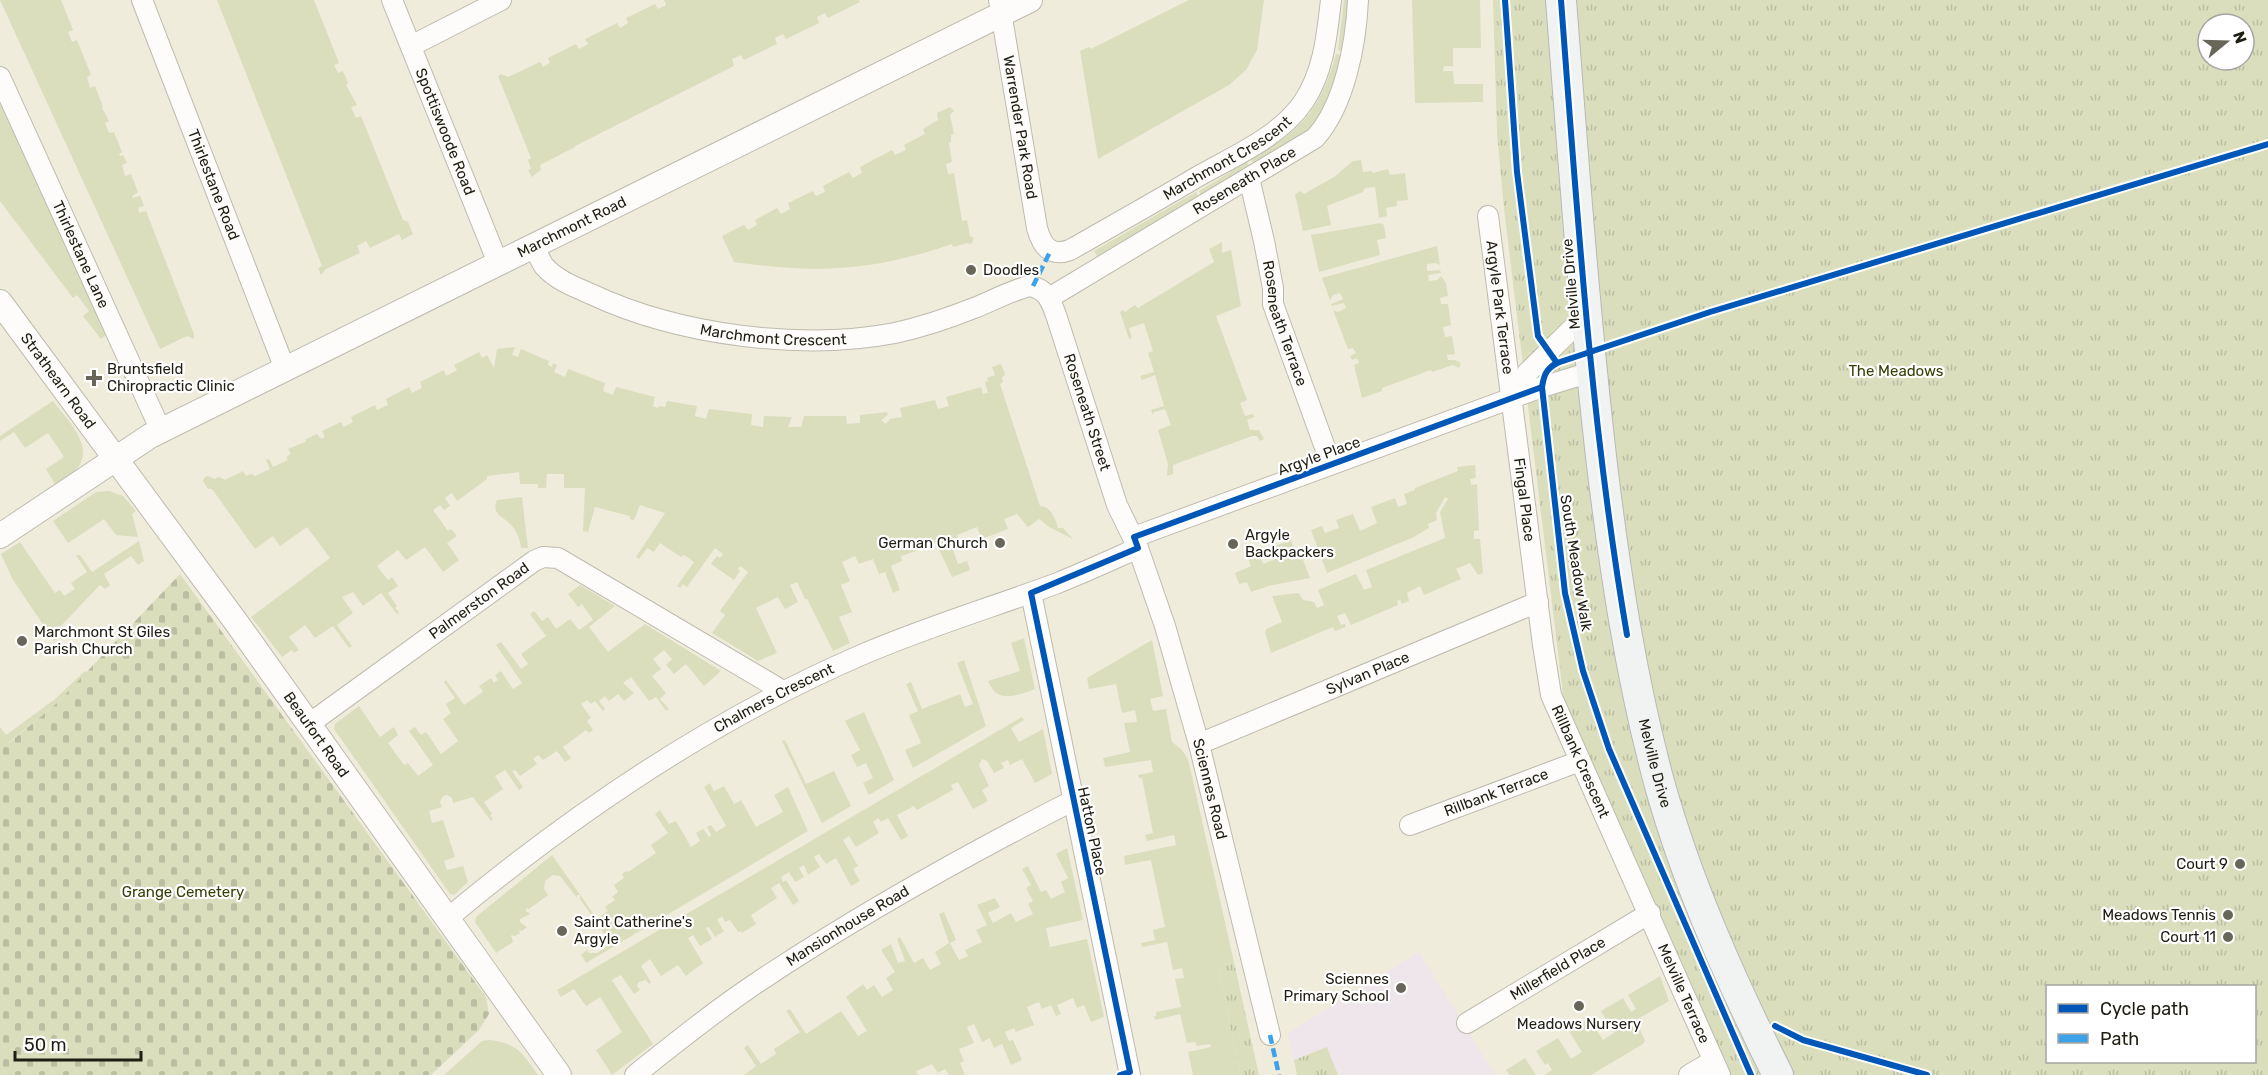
<svg xmlns="http://www.w3.org/2000/svg" width="2268" height="1075" viewBox="0 0 2268 1075" font-family="Rubik,sans-serif">
<style>
.education{fill:#eee6ea}
.green{fill:#dadebd}
.cemetery{fill:url(#cemetery-stones)}
.park{fill:url(#park-tufts);fill-rule:evenodd}
.lines{fill:none;stroke-linecap:round;stroke-linejoin:round}
.minor-casing{stroke:#bebbae;stroke-width:22}
.tertiary-casing{stroke:#bebbae;stroke-width:26}
.primary-casing{stroke:#b7b9b6;stroke-width:32}
.minor{stroke:#fdfcfa;stroke-width:20}
.tertiary{stroke:#fdfcfa;stroke-width:24}
.primary{stroke:#f1f2f2;stroke-width:30}
.quiet{stroke:#3da2ea;stroke-width:4.5;stroke-dasharray:9 4.5;stroke-linecap:butt}
.cycleway-casing{stroke:#fff;stroke-width:10}
.cycleway{stroke:#0057b8;stroke-width:6}
.poi-dot{fill:#686659;stroke:#fff;stroke-width:2}
.labels{text-anchor:middle;dominant-baseline:central;stroke-width:4.5;stroke-linejoin:round;paint-order:stroke}
.street-label{font-size:15px;fill:#201e13;stroke:#fff}
.poi-label{font-size:15px;fill:#201e13;stroke:#fff;text-anchor:start}
.park-label{font-size:15px;fill:#373f04;stroke:#fff}
</style>
<defs>
<pattern id="cemetery-stones" width="16" height="16" patternUnits="userSpaceOnUse" patternTransform="scale(1.5)"><rect width="16" height="16" fill="#dadebd"/><path d="M2 7V4a2 2 0 0 1 4 0v3zM10 15v-3a2 2 0 0 1 4 0v3z" fill="#bbbea2"/></pattern>
<pattern id="park-tufts" width="24" height="20" patternUnits="userSpaceOnUse" patternTransform="scale(1.5)"><rect width="24" height="20" fill="#dadebd"/><path d="M3 7l-1-3M5 7V3M7 7l1-3M15 17l-1-3M17 17v-4M19 17l1-3" fill="none" stroke="#bbbea2"/></pattern>
</defs>
<rect width="100%" height="100%" fill="#efecdc"/>
<path class="education" d="M1419 952 1495 1075H1297L1288 1033Z"/>
<g class="green">
<path d="M0 0H61L73 30 68 32 72 42 77 40 91 75 87 77 90 88 95 86 103 107 102 108 109 121 105 123 109 133 114 132 122 152 119 154 120 156 123 155 127 163 122 165 125 176 131 174 138 192 132 196 133 198 140 196 144 206 138 208 139 213 146 211 194 334V339L187 336 160 349Z"/>
<path d="M217 0H314L339 63 334 65 338 73 343 71 348 83 346 85 357 105 351 107 356 118 361 116 403 220 408 222 413 234 402 240 399 234 370 248 366 241 357 246 360 253 326 269 321 275 318 268 322 266Z"/>
<path d="M664 0H859L860 2 828 18 825 13 817 17 819 23 786 39 783 34 775 38 777 44 744 60 741 55 732 59 734 66 575 146V147L540 165 541 170 532 177 528 170 531 169 528 160 531 158 498 76 501 74 508 77 540 62 543 67 550 63 548 58 576 44 579 49 588 44 585 39 617 23 620 28 628 23 626 18 655 4 658 9 666 5Z"/>
<path d="M1189 0H1264L1257 50 1246 70 1229 85 1098 159 1080 51 1089 47 1091 49Z"/>
<path d="M1344 0H1352L1346 52 1338 50Z"/>
<path d="M1412 0H1480L1481 48H1453V66H1444L1443 71H1453L1454 84H1483V102L1415 103Z"/>
<path d="M1336 54 1346 56 1342 70 1311 134 1257 168 1251 160C1301 130 1320 111 1336 54Z"/>
<path d="M0 102 106 335 101 339 83 316 89 311 77 295 73 298 0 201Z"/>
<path d="M950 107 954 111 950 115 954 134 951 135V142L949 143 952 162 946 164 948 174 954 173 962 221 967 220 970 236 974 238 971 244 967 243 953 247 952 244C873 271 817 274 734 262L722 236 744 225 748 230 757 225 755 220 777 208 781 214 790 209 788 203 813 191 816 196 825 192 823 186 849 172 853 178 862 173 860 167 892 150 895 155 906 150 904 145 925 134 923 129 938 120 937 113Z"/>
<path d="M1361 160 1363 172 1372 171 1373 173 1388 169 1390 175 1405 173 1408 200 1397 201V206L1386 208 1387 216 1379 218 1375 187 1365 188 1363 192 1327 206 1331 225 1303 231 1295 194 1301 191 1304 194 1334 177 1353 161Z"/>
<path d="M1247 162 1252 171 1203 199 1199 191Z"/>
<path d="M1196 192 1201 201 1099 259 1094 251Z"/>
<path d="M1380 223 1384 225 1386 238 1377 240 1380 255 1319 272 1311 235Z"/>
<path d="M1222 242V253L1231 250 1241 306 1216 316 1247 400 1240 403 1245 416 1253 414 1254 417 1247 420 1250 430H1259L1264 439 1260 441 1257 436H1252L1173 465V474L1167 476 1168 464 1158 430 1171 425 1165 409 1154 412 1153 415 1151 410 1164 406 1155 375 1142 380 1140 376 1154 372 1148 353 1153 351 1144 323 1129 328 1132 338 1129 339 1120 312 1123 310 1125 312 1135 305 1138 308 1214 262 1209 249Z"/>
<path d="M1437 246 1440 265 1435 263 1427 264V271L1440 270 1441 273 1428 275 1429 281 1437 280 1441 276 1446 283 1448 296 1440 298 1441 304H1448L1451 325 1443 327 1445 337 1452 336 1455 354 1447 355 1448 360H1455L1461 363 1459 368 1453 365 1432 372 1431 370 1382 388V391L1362 398 1354 365 1359 363 1357 358 1352 360 1350 356 1356 353 1353 348 1348 349 1333 310 1338 312 1346 308 1344 303 1332 306 1331 304 1343 299 1340 293 1333 295 1330 300 1322 278Z"/>
<path d="M515 347 512 355 518 357 521 349 549 361 548 365 552 367 553 363 557 365 554 372 565 377 568 369 605 383 603 391 613 395 616 387 655 397 653 406 658 408 659 406 665 407 667 401 697 406 695 416 706 419 709 409 752 414 751 425 763 427 764 416 792 417 788 427H801L804 416H846L847 424 860 423V415L887 412 888 415 881 420 886 424 890 419 902 417 900 408 935 400 938 409 949 406 946 397 981 387 983 394 988 393 985 382 988 381 987 378 995 375 992 367 1001 364 1005 374 1002 378 1003 382 1000 384 1040 506C1051 507 1055 517 1058 528H1063L1073 539 1049 527 1039 519 1028 527 1017 514 1004 519 1008 529 982 539 977 527 957 535 961 546 953 550 958 564 967 561 970 570 952 577 936 543 929 545 928 542 923 540 917 545 919 550 901 556 902 561 891 566 900 590 893 593 885 572 879 574 873 559 859 564 855 556 842 562 850 581 841 585 852 612 839 617 850 643 833 651 807 599H805L797 582 790 585 798 602 785 609 778 597 756 608 777 653 758 661 712 633 725 615 720 611 748 572 740 566 738 569 740 571 734 580 711 564 717 556 720 558 723 554 715 548 687 587 683 584 680 588 677 586 694 562 684 555 681 557 660 543 654 552 647 548 639 559 636 557 665 513 640 505 634 520 630 519V516L595 507 588 532 583 531 585 488H564V474H547L546 488H538V484H520L519 472 487 476V479L457 501 452 493 445 498 450 506 444 510 440 505 433 510 448 531 451 529 457 536 447 543 459 560 443 572 425 547 406 560 398 550 377 566 388 580 392 577 398 586 388 593 397 606 395 608 399 612 397 614 381 593 363 606 353 592 342 597 353 613 337 625 352 646 349 648 333 626 315 638 305 625 289 637 299 650 294 653 292 650 282 657 251 617 330 558 307 527 280 546 273 536 255 549 212 489H208L203 481 204 478 207 476 215 479 219 477 225 480 243 471 246 476 251 474 255 476 270 469 266 460 269 459 273 467 288 460 286 457 291 454 288 449 305 442 306 439 317 434 321 439 325 437 322 431 341 422 344 427 353 422 351 417 375 405 377 410 388 405 386 399 409 387 412 393 422 388 420 382 444 370 446 376 457 370 454 365 479 352 482 358 487 355 494 368 497 349Z"/>
<path d="M53 401C66 419 98 448 75 471 69 476 61 480 55 484L46 469 64 457 48 433 25 448 14 432 0 441V436Z"/>
<path d="M1475 465 1476 478 1470 479 1471 485 1477 484 1479 530 1474 531V539H1480L1483 573 1478 575 1470 563 1456 569 1461 579 1424 595 1420 586 1407 593 1409 601 1402 604 1400 600 1397 601 1398 605 1351 625 1345 613 1337 616 1341 625 1345 624 1346 627 1335 631 1333 627 1271 653 1265 632 1266 629 1282 622 1272 596 1299 593 1303 600 1314 602 1317 608 1324 605 1318 590 1356 574 1364 590 1372 587 1366 570 1445 538 1440 512 1448 499 1445 497 1436 513 1437 520 1428 524 1429 528 1414 537 1327 573 1311 530 1322 526 1325 533 1339 528 1336 520 1353 514 1360 531 1377 523 1371 507 1395 498 1398 507 1407 504 1404 494 1415 490V488L1458 471 1457 467Z"/>
<path d="M109 491 123 496 136 511 132 514 138 537 116 535 104 519 68 543 53 521 96 492Z"/>
<path d="M522 497 528 548H521C520 540 518 533 512 526 504 516 491 516 497 500Z"/>
<path d="M1291 540 1296 554 1300 552 1310 578 1268 586 1251 592 1247 582 1239 584 1235 573 1251 566 1247 556 1258 552 1263 564 1273 560 1269 548Z"/>
<path d="M139 541 144 561 138 565 131 556 104 574 110 585 105 589 100 585 58 629 62 635 54 641 13 580 1 554 20 542 55 593 60 590 64 596 75 589 71 583 87 572 76 555H80L92 572Z"/>
<path d="M580 585 615 606 589 627 608 652 645 624 721 671 704 686 686 664 674 674 666 665 672 659 664 650 653 659 661 669 652 676 666 693 660 699 669 709 666 711 656 697 649 701 631 677 623 683 634 693 624 701 618 694 609 701 605 696 599 701 605 709 603 711 595 701 591 704 587 700 581 704 591 718 587 721 593 730 589 733 586 730 563 747 571 758 565 762 557 751 543 760 538 755 533 759 537 764 520 776 515 770 512 771 523 787 519 790 505 770 495 776 503 789 484 802 492 814 490 815 493 819 491 821 473 797 453 803 452 798 447 795 443 796 440 802 442 807 429 811 432 823 443 820 455 857 444 861 447 870 463 866 468 882 454 895 450 894 334 729 335 724 359 706 380 737 394 727 398 735 388 743 404 765 408 763 418 776 433 765 409 731 415 727 421 735 426 732 441 754 458 741 443 719 451 713 446 704 455 698 444 682 446 680 464 705 483 692 479 686 491 678 494 683 498 680 495 675 501 671 513 689 522 683 496 645 501 642 521 669 528 664 521 654 546 636 530 614 534 611 542 621 548 617 556 629 570 619 579 630 593 620 582 604 578 607 568 594Z"/>
<path d="M1024 638 1035 689C1016 696 997 704 988 681L1020 671 1011 643Z"/>
<path d="M1152 640 1163 696 1150 699 1153 711 1166 709 1172 742 1182 750 1188 759 1234 962 1218 966 1240 1075H1193L1188 1052 1211 1047 1210 1044 1197 1046 1195 1042 1187 1043 1180 1014 1155 1020 1154 1016H1156V1012L1181 1007 1175 979 1184 978 1182 968 1173 970 1167 942 1142 947 1141 943 1155 940 1153 930 1165 927 1151 860 1125 865 1124 856 1176 845 1174 835 1147 841 1145 835 1153 833 1142 778H1139L1138 775 1153 772 1151 760 1105 767 1103 758 1130 752 1124 723 1137 722 1135 710 1122 713 1116 684 1089 689 1087 678Z"/>
<path d="M964 660 986 726 913 768 905 750 921 743 909 715 918 711 906 684 911 682 922 709 960 694 965 707 973 704 957 663Z"/>
<path d="M85 671 87 673 58 702 8 743 0 731V727L6 735 54 700Z"/>
<path d="M864 712 894 780 869 795 863 783 873 778 866 763 857 767 851 755 860 750 845 721Z"/>
<path d="M1022 717 1024 720 1011 728 1019 742 1043 729 1052 774 1035 783 1022 759 1010 765 1008 760 1001 763 1004 768 994 773 987 761 982 759 979 765 989 786 982 790 988 801 973 809 958 782 951 785 953 790 917 810 914 806 897 815 908 836 901 840 888 818 881 822 878 818 873 822 879 833 856 847 849 836 843 840 858 866 853 869 860 881 851 886 836 858 826 864 819 854 814 857 820 867 808 875 804 865 799 868 804 877 795 882 789 872 781 877 783 882 786 880 799 901 793 905 779 883 771 888 777 898 751 915 756 924 742 933 741 931 738 932 730 920 725 922 722 916 717 920 724 931 715 937 709 927 706 928 712 939 700 946 693 935 688 938 703 963 686 976 678 965 661 976 650 959 641 966 651 982 649 984 646 980 639 982 637 986 640 990 634 994 621 975 612 980 653 1044 612 1075 596 1050 622 1032 600 997 586 1006 574 989 561 997 557 990Z"/>
<path d="M785 740 806 784 834 771 851 806 822 823 782 741Z"/>
<path d="M710 783 714 791 724 786 734 804 741 800 756 827 783 812 774 795 788 787 808 831 586 963 581 955 587 950 589 953H597L606 947 608 939 580 899V895H577V898L560 876 553 875 545 881 544 889 548 895 529 909 526 908V912H528L530 914 520 919V922L527 927 522 931 519 930 520 933 515 936 511 935 513 942 496 953 475 922 476 917 552 855 597 919 608 911 605 907 615 900 612 897 618 892 614 885 624 878 622 874 627 871 628 872 656 853 651 845 668 833 655 814 660 810 669 824 676 821 691 847 700 841 696 833 703 829 709 837 711 835 707 827 711 825 716 832 726 826 704 787Z"/>
<path d="M1067 848 1083 920 1046 928 1050 947 1087 939 1104 1017 1091 1022 1084 1005 1077 1008 1073 998 1057 1005 1061 1014 1056 1016 1051 1005 1042 1009 1039 1002 1027 1007 1034 1025 1016 1032 1014 1028 1005 1032 1009 1041 1013 1040 1022 1060 1011 1065 1002 1044 994 1048 990 1038 982 1042 974 1024 967 1027 974 1043 959 1049 964 1061 960 1063 965 1075H949L945 1069 938 1073 932 1064 916 1071 918 1075H744L756 1066 744 1048 748 1045 761 1064 776 1054 774 1049 800 1032 786 1011 790 1009 806 1034 841 1011 858 1036 867 1031 846 997 863 984 867 990 874 985 882 997 893 990 886 978 895 972 881 950 891 944 898 963 905 961 897 939 900 937 914 963 923 958 930 970 941 964 935 952 949 943 939 914 944 912 956 940 950 943 959 960 968 956 965 950 982 942 976 930 987 925 977 905 995 898 1000 907 988 913 993 923 1011 913 1016 922 1033 914 1028 904 1033 901 1026 888 1031 885 1022 869 1028 866 1041 892 1046 890 1051 899 1065 892 1061 882 1068 878 1056 854Z"/>
<path d="M1660 976 1669 1001 1636 1020 1645 1041 1643 1044 1591 1075H1545L1552 1070 1548 1063 1545 1065 1536 1051 1558 1038 1571 1059 1582 1052 1569 1031 1589 1019 1603 1040 1614 1033 1601 1011 1623 998 1631 1012 1636 1009 1628 995Z"/>
<path d="M489 1040C518 1043 522 1053 538 1075H444L482 1041Z"/>
<path d="M1525 1058 1536 1075H1510L1506 1070Z"/>
</g>
<path class="cemetery" d="M180 574 486 997 489 1014 479 1030 431 1075H0V731L9 743 58 702Z"/>
<g class="park">
<path d="M1493 0H2268V1075H1727L1564 702 1504 209 1497 133ZM2208 24H2244V60H2208ZM2048 986H2254V1062H2048Z"/>
<path d="M1234 962 1259 1075H1240L1218 966Z"/>
<path d="M1327 1047 1338 1075H1297L1294 1060Z"/>
</g>
<g class="lines">
<g class="minor-casing">
<g id="minor">
<path id="s1" d="M142 0 285 369"/>
<path id="s2" d="M392 0 498 263"/>
<path id="s3" d="M999 0 1037 228C1042 246 1050 257 1070 250 1112 226 1155 202 1197 177 1234 156 1280 137 1304 101 1324 71 1327 34 1331 0"/>
<path d="M411 46 501 0"/>
<path id="s4" d="M0 77 161 431"/>
<path id="s5" d="M1249 178 1264 241 1273 288V304L1331 464"/>
<path id="s6" d="M1488 216 1543 645 1551 695 1720 1075"/>
<path id="s7" d="M534 246C537 253 540 260 544 266 556 280 575 287 591 294 678 335 801 351 895 333 922 327 949 318 974 308 992 301 1010 291 1029 286 1047 288 1052 303 1057 318L1117 505 1138 548 1165 626 1199 744 1270 1035"/>
<path id="s8" d="M1049 298 1315 138C1345 105 1356 43 1358 0"/>
<path d="M1513 398 1527 373 1586 315"/>
<path d="M1134 537 1542 387 1591 372"/>
<path d="M1031 593 1130 1075"/>
<path id="s9" d="M309 724 534 561 543 557 558 558 783 691"/>
<path id="s10" d="M1199 744 1538 602"/>
<path id="s11" d="M1410 825 1580 761"/>
<path id="s12" d="M448 918C573 814 709 721 859 656 923 628 990 608 1055 584 1083 573 1111 560 1138 548"/>
<path id="s13" d="M1467 1023 1650 913"/>
<path id="s14" d="M635 1075C675 1043 716 1010 758 982 860 914 966 855 1074 800"/>
<path d="M1689 1075 1713 1061"/>
</g>
</g>
<g class="tertiary-casing">
<g id="tertiary">
<path id="s15" d="M0 302 236 622 559 1075"/>
<path id="s16" d="M0 536 150 436 1030 0"/>
</g>
</g>
<g class="primary-casing">
<g id="primary">
<path id="s17" d="M1561 0C1573 155 1584 310 1602 465 1615 572 1631 678 1659 782 1687 883 1731 981 1778 1075"/>
</g>
</g>
<use href="#minor" class="minor"/>
<use href="#tertiary" class="tertiary"/>
<use href="#primary" class="primary"/>
<g class="quiet">
<path d="M1033 286 1051 250"/>
<path d="M1270 1035 1279 1075"/>
</g>
<g class="cycleway-casing">
<g id="cycleway">
<path d="M1505 0 1517 172 1538 336 1557 363"/>
<path d="M1561 0C1577 212 1591 425 1627 635"/>
<path d="M1775 1026 1803 1040 1927 1075"/>
<path d="M1120 1075 1130 1072 1031 593 1138 548 1134 537 1542 387"/>
<path d="M1751 1075 1609 749 1583 671 1565 593 1542 387C1544 375 1546 369 1557 363L1710 312 2268 144"/>
</g>
</g>
<use href="#cycleway" class="cycleway"/>
</g>
<g class="poi-dot">
<circle cx="971" cy="270" r="6"/>
<path d="M91 369h6v6h6v6h-6v6h-6v-6h-6v-6h6z"/>
<circle cx="1000" cy="543" r="6"/>
<circle cx="1233" cy="544" r="6"/>
<circle cx="22" cy="641" r="6"/>
<circle cx="2240" cy="864" r="6"/>
<circle cx="2228" cy="915" r="6"/>
<circle cx="562" cy="931" r="6"/>
<circle cx="2228" cy="937" r="6"/>
<circle cx="1401" cy="988" r="6"/>
<circle cx="1579" cy="1006" r="6"/>
</g>
<g class="labels">
<g class="street-label">
<text stroke="none"><textPath href="#s3" startOffset="129">Warrender Park Road</textPath></text>
<text stroke="none"><textPath href="#s2" startOffset="142">Spottiswoode Road</textPath></text>
<text stroke="none"><textPath href="#s3" startOffset="460">Marchmont Crescent</textPath></text>
<text stroke="none"><textPath href="#s8" startOffset="228">Roseneath Place</textPath></text>
<text stroke="none"><textPath href="#s1" startOffset="198">Thirlestane Road</textPath></text>
<text stroke="none"><textPath href="#s16" startOffset="651">Marchmont Road</textPath></text>
<text stroke="none"><textPath href="#s4" startOffset="195">Thirlestane Lane</textPath></text>
<text transform="translate(1571 284) rotate(-95)">Melville Drive</text>
<text stroke="none"><textPath href="#s6" startOffset="92">Argyle Park Terrace</textPath></text>
<text stroke="none"><textPath href="#s5" startOffset="150">Roseneath Terrace</textPath></text>
<text stroke="none"><textPath href="#s7" startOffset="266">Marchmont Crescent</textPath></text>
<text stroke="none"><textPath href="#s15" startOffset="98">Strathearn Road</textPath></text>
<text stroke="none"><textPath href="#s7" startOffset="675">Roseneath Street</textPath></text>
<text transform="translate(1319 456) rotate(-20)">Argyle Place</text>
<text stroke="none"><textPath href="#s6" startOffset="286">Fingal Place</textPath></text>
<text transform="translate(1576 563) rotate(81)">South Meadow Walk</text>
<text stroke="none"><textPath href="#s9" startOffset="210">Palmerston Road</textPath></text>
<text stroke="none"><textPath href="#s10" startOffset="183">Sylvan Place</textPath></text>
<text stroke="none"><textPath href="#s12" startOffset="394">Chalmers Crescent</textPath></text>
<text stroke="none"><textPath href="#s15" startOffset="536">Beaufort Road</textPath></text>
<text stroke="none"><textPath href="#s6" startOffset="556">Rillbank Crescent</textPath></text>
<text stroke="none"><textPath href="#s17" startOffset="770">Melville Drive</textPath></text>
<text stroke="none"><textPath href="#s7" startOffset="1072">Sciennes Road</textPath></text>
<text stroke="none"><textPath href="#s11" startOffset="92">Rillbank Terrace</textPath></text>
<text transform="translate(1092 831) rotate(78)">Hatton Place</text>
<text stroke="none"><textPath href="#s14" startOffset="260">Mansionhouse Road</textPath></text>
<text stroke="none"><textPath href="#s13" startOffset="106">Millerfield Place</textPath></text>
<text stroke="none"><textPath href="#s6" startOffset="810">Melville Terrace</textPath></text>
</g>
<g class="poi-label">
<text x="983" y="270">Doodles</text>
<text x="107" y="369">Bruntsfield<tspan x="107" dy="17">Chiropractic Clinic</tspan></text>
<text x="1245" y="535">Argyle<tspan x="1245" dy="17">Backpackers</tspan></text>
<text x="988" y="543" text-anchor="end">German Church</text>
<text x="34" y="632">Marchmont St Giles<tspan x="34" dy="17">Parish Church</tspan></text>
<text x="2228" y="864" text-anchor="end">Court 9</text>
<text x="2216" y="915" text-anchor="end">Meadows Tennis</text>
<text x="574" y="922">Saint Catherine's<tspan x="574" dy="17">Argyle</tspan></text>
<text x="2216" y="937" text-anchor="end">Court 11</text>
<text x="1389" y="979" text-anchor="end">Sciennes<tspan x="1389" dy="17">Primary School</tspan></text>
<text x="1579" y="1024" text-anchor="middle">Meadows Nursery</text>
</g>
<g class="park-label">
<text x="1896" y="371">The Meadows</text>
<text x="183" y="892">Grange Cemetery</text>
</g>
</g>
<rect x="2046" y="985" width="210" height="78" fill="#ffffff" stroke="#a6a5a1" stroke-width="1.5"/>
<rect x="2058" y="1004" width="30" height="9" fill="#0057b8" stroke="#a6a5a1" stroke-width="1.5"/>
<text x="2100" y="1015" font-size="18" fill="#201e13">Cycle path</text>
<rect x="2058" y="1034" width="30" height="9" fill="#3da2ea" stroke="#a6a5a1" stroke-width="1.5"/>
<text x="2100" y="1045" font-size="18" fill="#201e13">Path</text>
<g transform="translate(2226 42) rotate(71)"><circle r="28" fill="#ffffff" stroke="#a6a5a1" stroke-width="1.5"/>
<path d="M0-4.5L10 22L0 15L-10 22Z" fill="#686659"/>
<text y="-9" font-size="16" font-weight="bold" text-anchor="middle" fill="#201e13">N</text>
</g>
<path d="M15 1051v9h126v-9" fill="none" stroke="#201e13" stroke-width="3"/>
<text x="24" y="1051" font-size="18" fill="#201e13" stroke="#ffffff" stroke-width="4.5" paint-order="stroke">50 m</text>
</svg>
